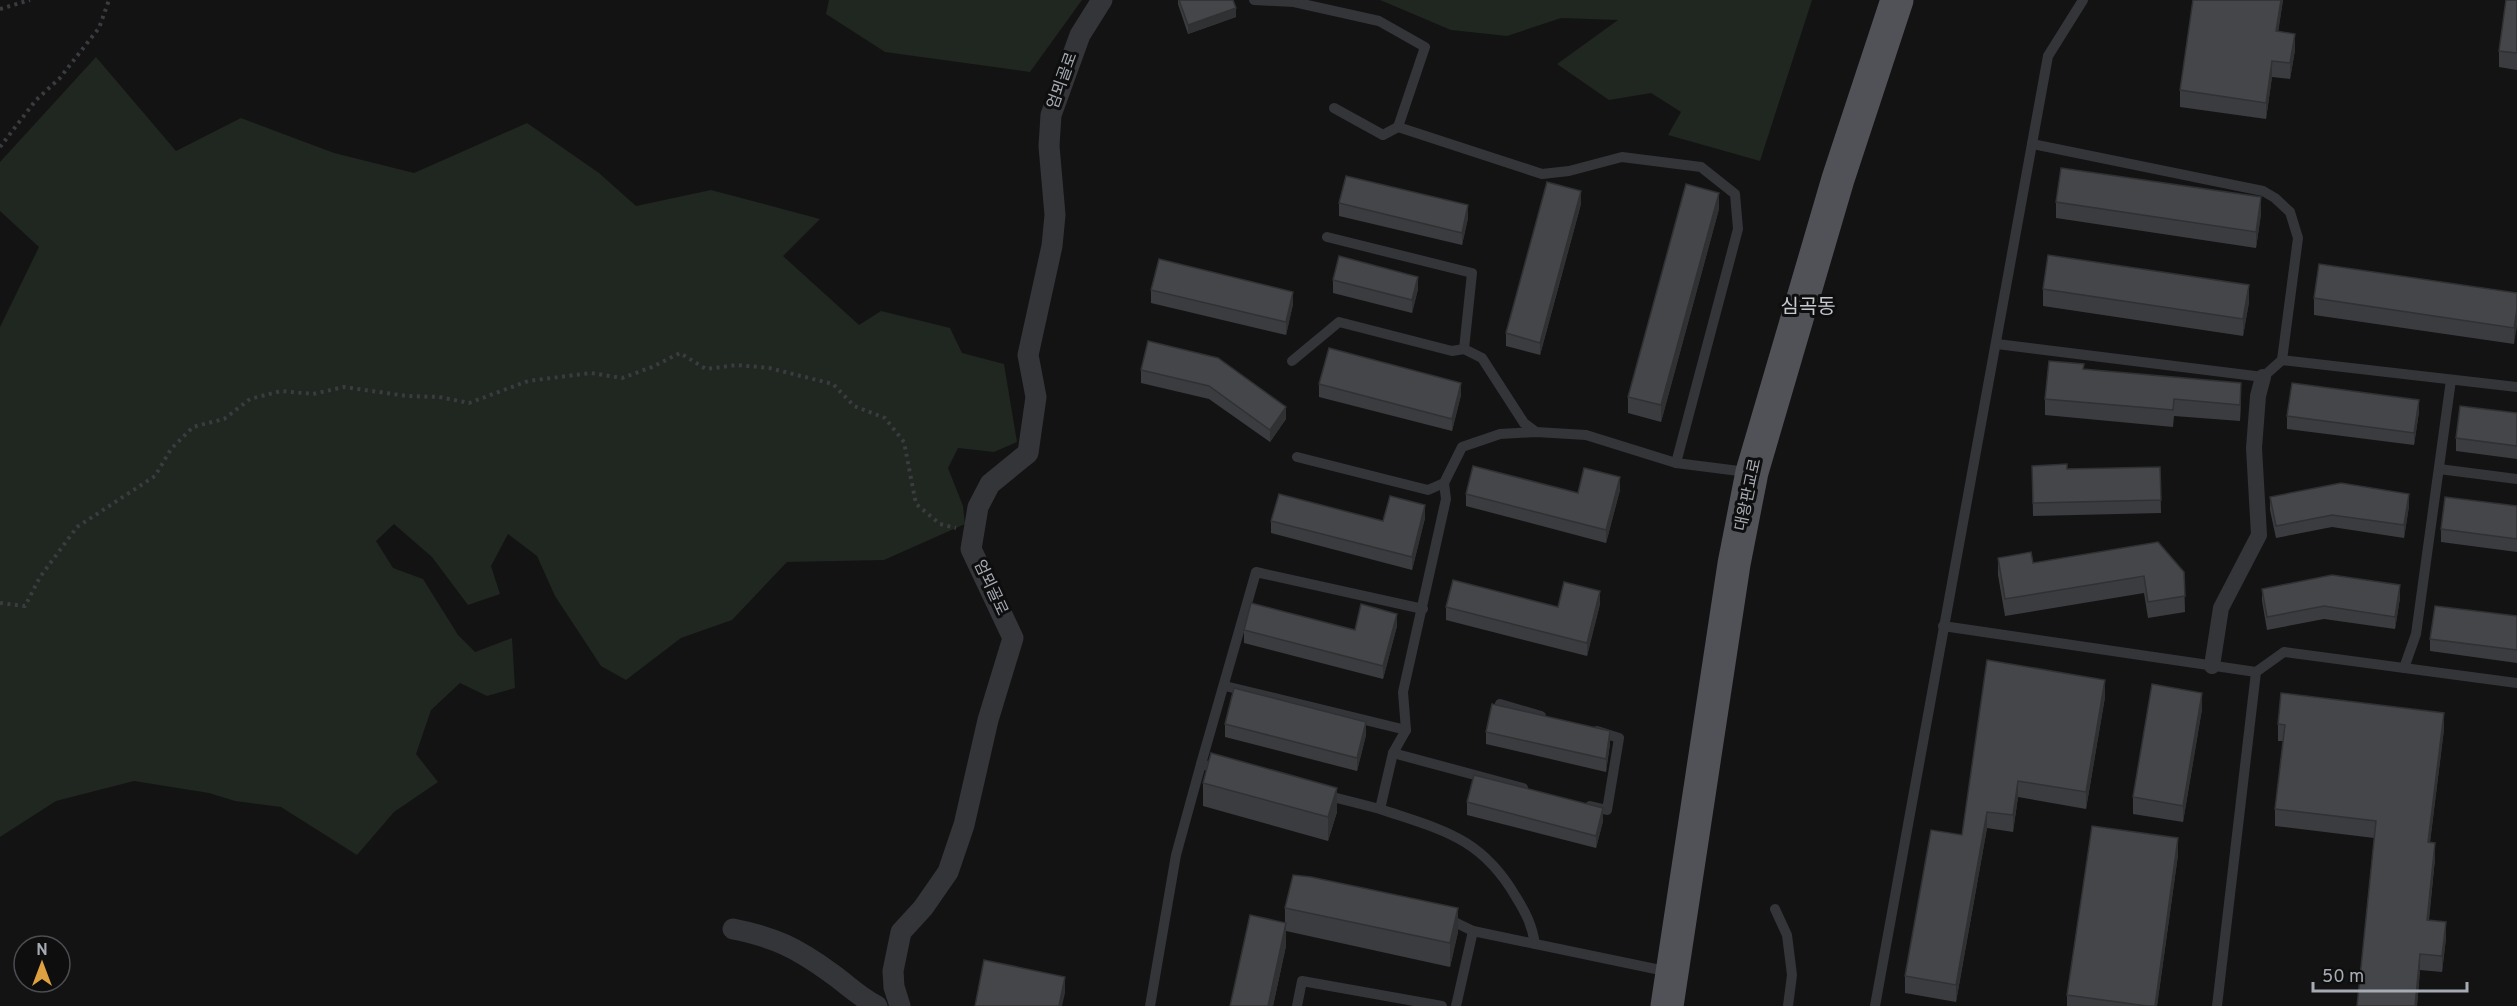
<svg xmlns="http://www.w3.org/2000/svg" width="2517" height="1006" viewBox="0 0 2517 1006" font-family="Overpass,'Noto Sans KR',sans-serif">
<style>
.green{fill:#202620}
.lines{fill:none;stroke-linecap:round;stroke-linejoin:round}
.path{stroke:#3a3c40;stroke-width:4;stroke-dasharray:3 4.5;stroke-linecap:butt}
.service{stroke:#343539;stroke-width:10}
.pedestrian{stroke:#343539;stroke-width:16}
.minor{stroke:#343539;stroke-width:21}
.primary{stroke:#515257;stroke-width:33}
.wall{fill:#3b3c3f}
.shaded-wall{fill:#303133}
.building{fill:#454649;stroke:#303133;stroke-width:1.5}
.labels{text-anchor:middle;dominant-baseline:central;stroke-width:6;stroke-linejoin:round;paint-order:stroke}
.street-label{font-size:16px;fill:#a6abb3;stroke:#0e0e0f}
.quarter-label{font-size:20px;fill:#c6c9d0;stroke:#0e0e0f}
</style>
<rect width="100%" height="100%" fill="#131314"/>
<g class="green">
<path d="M829 0H1082L1030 72 885 52 826 14Z"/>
<path d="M1380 0H1812L1760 161 1668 135 1681 112 1651 93 1609 100 1557 64 1618 20 1561 18 1507 36 1451 30Z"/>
<path d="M96 57 176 151 241 118 334 153 414 173 527 123 599 173 636 206 711 190 820 219 783 256 859 325 881 311 950 328 962 353 1004 364 1017 442 994 452 958 448 948 468 963 506 965 524 884 560 787 562 732 620 681 638 626 680 601 666 555 596 537 556 508 534 491 566 500 594 468 605 432 557 394 524 376 541 393 568 423 579 458 635 475 652 512 638 515 688 487 696 460 683 431 710 416 754 438 782 394 812 357 855 281 807 235 801 209 793 134 781 56 801 0 837V327L39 247 0 211V162Z"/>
</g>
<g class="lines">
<g class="path">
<path d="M0 9 30 0"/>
<path d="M0 147 36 100 59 79 99 28 109 0"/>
<path d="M0 603 25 606 40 577 77 527 155 476 171 449 193 427 224 419 250 399 281 391 313 394 344 387 407 396 439 397 469 403 528 381 591 373 622 378 652 367 680 353 706 369 737 365 769 368 833 384 854 406 885 418 904 442 916 504 940 524 956 528"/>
</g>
<g class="service">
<path d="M1254 0 1294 2 1379 21 1425 47 1398 127 1542 174 1569 171 1622 157 1701 167 1735 194 1738 229 1676 463"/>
<path d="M1334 108 1383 135 1398 127"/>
<path d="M2032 144 2263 191 2275 198 2290 212 2298 238 2282 360"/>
<path d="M1327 237 1472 273 1464 349 1482 358 1524 423 1536 432"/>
<path d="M1997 344 2263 377 2282 360 2517 387"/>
<path d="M1292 361 1339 322 1452 351 1464 349"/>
<path d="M1297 457 1428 490 1444 483 1462 447 1500 434 1536 432 1586 435 1676 463 1747 472"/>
<path d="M2439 469 2517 479"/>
<path d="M1943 626 2256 672 2217 1006"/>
<path d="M2404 668 2416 634 2451 380"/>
<path d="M2256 672 2284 652 2517 683"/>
<path d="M1225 686 1406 730"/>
<path d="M1500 704 1541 716"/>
<path d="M1393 753 1523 788"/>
<path d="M1201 764 1256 572 1423 609"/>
<path d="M1325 795 1380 809 1393 753 1406 730 1403 692 1446 499 1444 483"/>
<path d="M1590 806 1607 810 1619 738 1597 731"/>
<path d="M1380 809C1442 830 1481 837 1516 897 1526 913 1532 925 1535 944"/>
<path d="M1775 909 1787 935 1792 975 1788 1006"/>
<path d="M1446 918 1473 931 1670 972"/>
<path d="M1150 1006 1176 855 1201 764 1220 769"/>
<path d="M1297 1006 1302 981 1442 1006"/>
<path d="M1456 1006 1473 931"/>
<path d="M1875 1006 2048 56 2083 0"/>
</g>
<path class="pedestrian" d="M2212 666 2221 608 2259 535 2254 448 2258 396 2263 377"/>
<g class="minor">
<path d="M733 929C774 937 797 948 831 973 848 985 858 996 877 1006"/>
<path d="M900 1006 894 987 893 971 901 932 923 908 948 872 964 825 988 720 1013 638 971 549 978 507 990 484 1028 453 1036 397 1028 355 1052 246 1055 215 1049 146 1051 115 1080 35 1102 0"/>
</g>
<path class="primary" d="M1667 1006 1734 564 1752 472 1838 179 1897 0"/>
</g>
<g class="wall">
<path d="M1178 0H1233L1236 17 1188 34 1178 4Z"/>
<path d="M2193 0H2283L2278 31 2295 50 2290 79 2272 77 2266 119 2180 107V90Z"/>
<path d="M2517 0V70L2499 67V51Z"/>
<path d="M2056 202 2261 214 2256 248 2056 218Z"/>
<path d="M1339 203 1468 218 1462 245 1339 216Z"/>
<path d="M1581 204 1540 355 1506 346V333Z"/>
<path d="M1719 209 1661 422 1628 413V397Z"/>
<path d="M1333 280 1418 289 1412 313 1333 293Z"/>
<path d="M2043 289 2249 302 2243 336 2043 306Z"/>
<path d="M1151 290 1293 304 1286 335 1151 303Z"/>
<path d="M2517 293 2514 344 2314 315V298Z"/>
<path d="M1148 341 1286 419 1270 442 1209 399 1141 383V370Z"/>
<path d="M2084 369 2241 399 2240 421 2174 416 2173 427 2045 415V399Z"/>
<path d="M1319 384 1461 395 1452 431 1319 397Z"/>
<path d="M2419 412 2414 445 2287 429V416Z"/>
<path d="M2517 413V459L2456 451V438Z"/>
<path d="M2032 466 2067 469 2160 467 2161 513 2033 516Z"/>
<path d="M1620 490 1606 543 1466 506V494L1578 493Z"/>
<path d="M2270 497 2409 506 2404 538 2332 527 2276 538 2270 510Z"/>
<path d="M2517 506V552L2441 542V529Z"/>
<path d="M1425 518 1412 570 1271 533V521H1383Z"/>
<path d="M1998 558 2033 563 2184 572 2185 612 2148 618 2144 593 2005 616 1998 575Z"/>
<path d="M2262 589 2400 598 2395 629 2324 619 2267 630 2262 601Z"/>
<path d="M1600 604 1587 656 1446 620V607H1558Z"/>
<path d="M2517 616V663L2430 651V639Z"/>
<path d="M1397 626 1383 679 1244 643V630H1355Z"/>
<path d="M2105 697 2086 809 2018 797 2013 832 1987 828 1956 1002 1905 993V976L1962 835Z"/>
<path d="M2202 709 2183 822 2133 814V797Z"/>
<path d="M1225 724 1366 735 1357 771 1225 737Z"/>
<path d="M2278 724 2444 729 2430 842 2435 859 2429 920 2446 938 2442 972 2420 970 2417 1006H2357L2374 838 2275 826V809L2283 741H2278Z"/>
<path d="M1486 732 1610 744 1606 772 1486 744Z"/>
<path d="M1203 783 1337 812 1328 841 1203 806Z"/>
<path d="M1467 802 1603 821 1596 848 1467 815Z"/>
<path d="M2178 855 2157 1006H2067V995Z"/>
<path d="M1285 908 1458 932 1450 967 1286 931V946L1273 1006H1230L1285 923Z"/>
</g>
<g class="shaded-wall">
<path d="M2281 0H2283L2276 47V31Z"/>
<path d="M1236 8V17L1188 34V25Z"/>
<path d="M2295 34V50L2290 79V63Z"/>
<path d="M2272 61V77L2266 119V103Z"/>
<path d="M1581 191V204L1540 355V343Z"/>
<path d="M1719 193V209L1661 422V405Z"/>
<path d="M2261 197V214L2256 248V232Z"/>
<path d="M1468 205V218L1462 245V233Z"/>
<path d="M1418 277V289L1412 313V300Z"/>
<path d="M2249 285V302L2243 336V319Z"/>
<path d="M1293 292V304L1286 335V322Z"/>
<path d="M2517 309V326L2514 344V328Z"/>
<path d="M1461 383V395L1452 431V419Z"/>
<path d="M2241 383V399L2240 421V405Z"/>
<path d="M2419 400V412L2414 445V433Z"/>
<path d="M1286 407V419L1270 442V430Z"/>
<path d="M1620 477V490L1606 543V530Z"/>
<path d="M2409 494V506L2404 538V525Z"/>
<path d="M1425 505V518L1412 570V557Z"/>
<path d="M2400 585V598L2395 629V617Z"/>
<path d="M1600 591V604L1587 656V643Z"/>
<path d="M1397 614V626L1383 679V666Z"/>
<path d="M2105 680V697L2086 809V792Z"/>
<path d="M2202 693V709L2183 822V806Z"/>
<path d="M2444 713V729L2428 859V842Z"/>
<path d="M1366 722V735L1357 771V758Z"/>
<path d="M1610 731V744L1606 772V759Z"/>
<path d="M2018 781V797L2013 832V815Z"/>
<path d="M1337 788V812L1328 841V817Z"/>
<path d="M1603 808V821L1596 848V836Z"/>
<path d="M1987 812V828L1956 1002V985Z"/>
<path d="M2178 838V855L2157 1006H2155Z"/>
<path d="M2435 843V859L2427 936V920Z"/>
<path d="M1458 908V932L1450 967V943Z"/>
<path d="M2446 922V938L2442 972V956Z"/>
<path d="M1286 923V946L1273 1006H1268Z"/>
<path d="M2420 954V970L2417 1006H2415Z"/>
<path d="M1065 977V993L1062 1006H1059Z"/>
</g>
<g class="building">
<path d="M1179 0H1233L1236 8 1188 25Z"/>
<path d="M2193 0H2281L2276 31 2295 34 2290 63 2272 61 2266 103 2180 90Z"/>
<path d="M2506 0H2517V53L2499 51Z"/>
<path d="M2061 168 2261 197 2256 232 2056 202Z"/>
<path d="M1346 176 1468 205 1462 233 1339 203Z"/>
<path d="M1547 182 1581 191 1540 343 1506 333Z"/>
<path d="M1686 184 1719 193 1661 405 1628 397Z"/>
<path d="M2048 255 2249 285 2243 319 2043 289Z"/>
<path d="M1339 256 1418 277 1412 300 1333 280Z"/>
<path d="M1159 259 1293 292 1286 322 1151 290Z"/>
<path d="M2319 264 2517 293V309L2514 328 2314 298Z"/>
<path d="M1148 341 1218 358 1286 407 1270 430 1209 386 1141 370Z"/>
<path d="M1329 348 1461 383 1452 419 1319 384Z"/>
<path d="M2049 361 2084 364 2083 369 2241 383 2240 405 2174 399 2173 410 2045 399Z"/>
<path d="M2292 383 2419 400 2414 433 2287 416Z"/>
<path d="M2460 406 2517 413V446L2456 438Z"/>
<path d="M2067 464V469L2160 467 2161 500 2033 503 2032 466Z"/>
<path d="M1473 466 1578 493 1584 468 1620 477 1606 530 1466 494Z"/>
<path d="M2341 483 2409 494 2404 525 2332 515 2276 526 2270 497Z"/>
<path d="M1279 494 1383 521 1390 496 1425 505 1412 557 1271 521Z"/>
<path d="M2445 497 2517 506V539L2441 529Z"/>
<path d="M2158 542 2184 572 2185 596 2148 602 2144 576 2005 599 1998 558 2031 552 2033 563Z"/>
<path d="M2332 575 2400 585 2395 617 2324 606 2267 617 2262 589Z"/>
<path d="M1453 580 1558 607 1564 582 1600 591 1587 643 1446 607Z"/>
<path d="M1251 603 1355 630 1361 604 1397 614 1383 666 1244 630Z"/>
<path d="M2435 606 2517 616V650L2430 639Z"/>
<path d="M1987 660 2105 680 2086 792 2018 781 2013 815 1987 812 1956 985 1905 976 1931 830 1962 835Z"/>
<path d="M2152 684 2202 693 2183 806 2133 797Z"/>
<path d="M1234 688 1366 722 1357 758 1225 724Z"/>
<path d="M2281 693 2444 713 2428 842 2435 843 2427 920 2446 922 2442 956 2420 954 2415 1006H2357L2376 821 2275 809 2285 725 2278 724Z"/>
<path d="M1492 704 1610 731 1606 759 1486 732Z"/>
<path d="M1211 753 1337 788 1328 817 1203 783Z"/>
<path d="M1474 775 1603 808 1596 836 1467 802Z"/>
<path d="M2092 826 2178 838 2155 1006H2147L2067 995Z"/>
<path d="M1293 875 1311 877 1458 908 1450 943 1285 908Z"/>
<path d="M1250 915 1286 923 1268 1006H1230Z"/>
<path d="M984 960 1065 977 1059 1006H975Z"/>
</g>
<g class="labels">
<g class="street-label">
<text transform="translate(1063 81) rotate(-70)">엄뫼골로</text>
<text transform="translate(1749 495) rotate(-78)">대왕판교로</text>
<text transform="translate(990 588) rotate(65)">엄뫼골로</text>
</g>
<g class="quarter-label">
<text x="1808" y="308">심곡동</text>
</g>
</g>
<g transform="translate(42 964)"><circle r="28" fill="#0e0e0f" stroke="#4b4d51" stroke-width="1.5"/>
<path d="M0-4.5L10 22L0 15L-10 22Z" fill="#dda142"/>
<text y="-9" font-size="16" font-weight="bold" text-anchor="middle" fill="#a6abb3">N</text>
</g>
<path d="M2313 982v9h154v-9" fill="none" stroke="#a6abb3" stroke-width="3"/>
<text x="2322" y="982" font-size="18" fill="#a6abb3" stroke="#0e0e0f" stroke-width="4.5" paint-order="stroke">50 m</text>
</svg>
